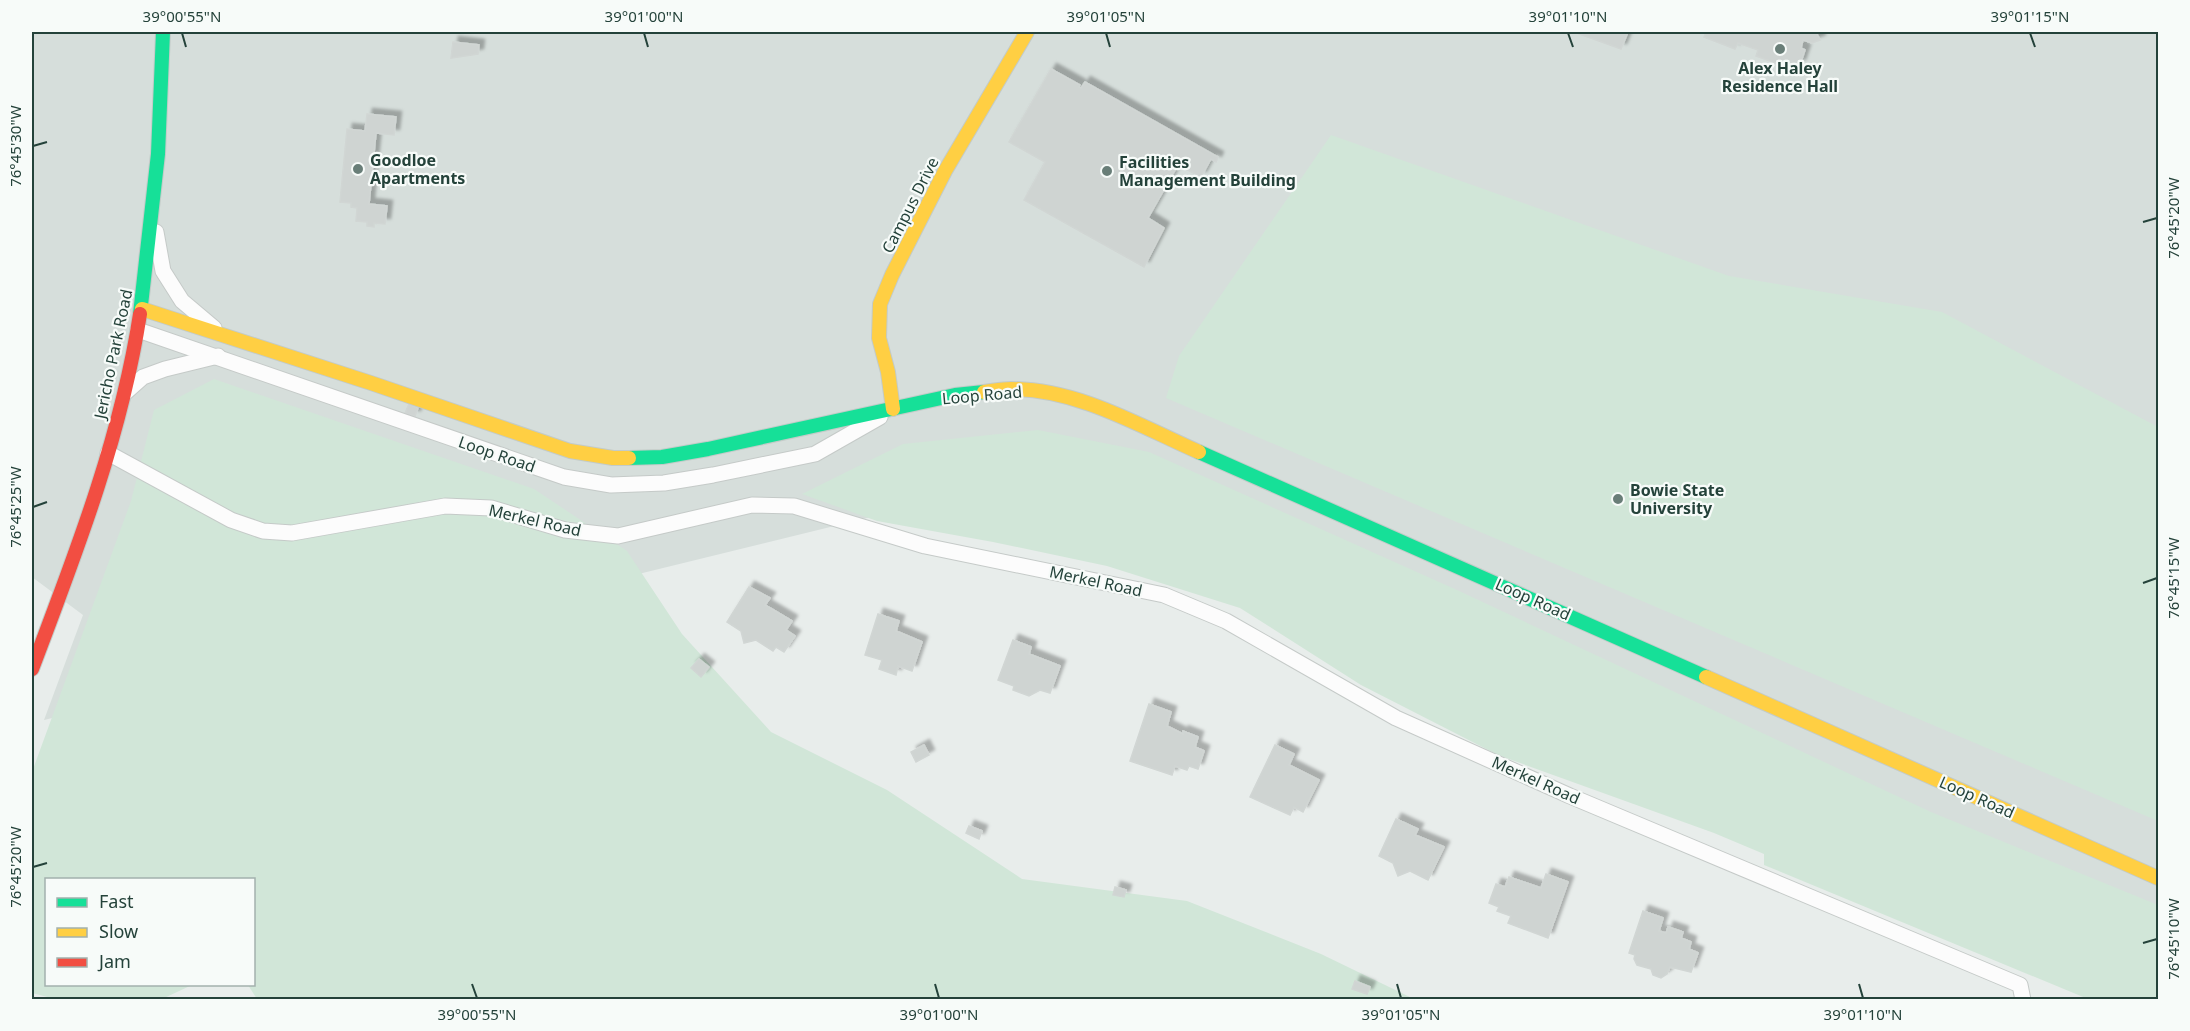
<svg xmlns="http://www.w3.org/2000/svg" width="2190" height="1031" viewBox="0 0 2190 1031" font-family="'Noto Sans',sans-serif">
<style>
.built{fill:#d6dedb}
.green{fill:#d1e6d8}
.building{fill:#cfd4d2;stroke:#d1d6d4;stroke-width:1.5;filter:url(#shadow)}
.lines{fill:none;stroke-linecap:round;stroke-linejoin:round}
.street-casing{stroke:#c5cac8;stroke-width:17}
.fast-casing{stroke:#c3cbc8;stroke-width:16}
.slow-casing{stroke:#c3cbc8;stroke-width:16}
.jam-casing{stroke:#c3cbc8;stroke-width:16}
.street{stroke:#fcfcfc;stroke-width:15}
.fast{stroke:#16e098;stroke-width:14}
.slow{stroke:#ffcf43;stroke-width:14}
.jam{stroke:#f24e42;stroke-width:14}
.ticks{fill:none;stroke:#24423a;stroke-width:2}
.poi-dot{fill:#697e78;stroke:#f7fbf9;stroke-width:2}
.labels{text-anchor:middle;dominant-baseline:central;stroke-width:4.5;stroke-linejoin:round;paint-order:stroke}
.poi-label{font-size:16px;font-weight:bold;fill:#24423a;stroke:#f7fbf9;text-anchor:start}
.street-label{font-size:16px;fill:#24423a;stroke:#f7fbf9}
.neatline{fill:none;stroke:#24423a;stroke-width:2}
.ticks-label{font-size:15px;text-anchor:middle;fill:#24423a}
</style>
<defs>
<filter id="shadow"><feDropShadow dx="5.5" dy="-5.5" stdDeviation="1.5" flood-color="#0004"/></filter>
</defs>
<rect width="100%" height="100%" fill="#e8edeb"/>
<path class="built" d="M32 32H2158V941L1035 481 875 516 44 720 83 615 32 577Z"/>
<g class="green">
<path d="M1331 135 1729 276 1942 312 2158 427V821L1166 398 1179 356Z"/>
<path d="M214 379 534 489 627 551 682 634 771 732 887 790 1022 879 1187 901 1321 954 1414 999H257L248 985 254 984V880H46V984L192 985 162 999H55L32 993V772L131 501 154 410Z"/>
<path d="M1038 430 1149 452 1457 590 1931 812 2158 905V999H2088L1764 865V854L1714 833 1498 755 1361 685 1240 608 1107 566 993 542 877 521 802 494 903 444Z"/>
</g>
<g class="building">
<path d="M1574 32H1628L1621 49Z"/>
<path d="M1706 32H1816L1820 40 1812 43 1803 40 1801 48 1805 50 1800 65 1789 61 1787 67 1756 56 1758 50 1738 43 1735 49 1704 37Z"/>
<path d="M453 42 479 45 478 54 451 58Z"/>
<path d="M1051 69 1080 85 1079 87 1081 88 1085 82 1218 157 1216 162 1211 159 1201 177 1178 165 1148 218 1164 228 1144 267 1024 200 1045 162 1009 142Z"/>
<path d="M367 114 396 117 394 135 376 133 369 204 387 206 385 224 374 223V227L367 226V222L356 221 357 208 351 207V203L340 202 347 129 365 131Z"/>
<path d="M409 404 418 408 415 416 405 413Z"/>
<path d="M749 587 770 598 765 605 792 621 786 630 795 636 784 652 776 647 773 651 756 640 744 643 741 631 727 622Z"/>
<path d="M878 614 899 621 896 631 922 642 912 671 898 666 896 675 879 669 882 660 865 655Z"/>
<path d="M1013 640 1031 647 1029 654 1060 666 1050 693 1040 690 1029 696 1013 690 1014 686 998 680Z"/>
<path d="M699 659 709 667 701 677 691 668Z"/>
<path d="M1149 704 1171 712 1167 726 1183 734V731L1198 737 1195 747 1204 751 1198 769 1189 766 1187 770 1175 766 1172 775 1130 761Z"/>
<path d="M924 745 929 755 916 762 911 752Z"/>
<path d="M1275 745 1294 754 1289 765 1319 780 1303 812 1294 807 1290 815 1250 797Z"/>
<path d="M1396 819 1418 829 1415 835 1444 847 1428 880 1410 871 1398 876 1393 863 1379 856Z"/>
<path d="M969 826 982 831 979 839 966 833Z"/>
<path d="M1546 874 1568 882 1548 938 1508 923 1511 916 1497 911 1499 907 1489 903 1496 884 1505 887 1509 877 1541 888Z"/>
<path d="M1115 887 1126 890 1124 897 1113 895Z"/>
<path d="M1643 911 1663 918 1659 931 1666 933 1668 927 1683 932 1681 938 1691 942 1689 949 1698 953 1691 972 1670 967 1667 974 1661 978 1653 975 1651 969 1637 965 1634 959 1635 955 1629 953Z"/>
<path d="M1355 981 1370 987 1367 994 1352 989Z"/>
</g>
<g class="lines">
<g class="street-casing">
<g id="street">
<path d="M156 232 163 271 182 301 214 328"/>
<path d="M138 330 564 477 611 485 664 483 713 475 815 454 880 417"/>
<path d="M125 393 143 377 165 369 218 356"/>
<path d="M108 453 231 520 263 531 292 533 445 506 491 508 565 530 618 536 752 505 794 506 925 546 1164 595 1226 621 1396 718 1570 796 2020 985 2023 1000"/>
</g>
</g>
<g class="fast-casing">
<g id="fast">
<path d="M140 314 158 154 163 32"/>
<path d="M1199 452 1706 677"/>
<path d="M629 458 662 457 708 449 955 395 984 392"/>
</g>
</g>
<g class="slow-casing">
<g id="slow">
<path d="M142 309 371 383 570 451 613 458H629"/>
<path d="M984 392C993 391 1002 389 1011 389 1078 389 1140 426 1199 452"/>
<path d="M893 409 888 372 879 338 880 304 892 275 945 171 1027 32"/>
<path d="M1706 677 2158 878"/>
</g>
</g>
<g class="jam-casing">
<path id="jam" d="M32 669C76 553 121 437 140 314"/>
</g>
<use href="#street" class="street"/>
<use href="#fast" class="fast"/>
<use href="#slow" class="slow"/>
<use href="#jam" class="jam"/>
</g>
<path class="ticks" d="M182 33 186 47M644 33 648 47M1106 33 1110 47M1568 33 1573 47M2030 33 2035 47M33 146 47 142M2143 222 2157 218M33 507 47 502M2143 583 2157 578M33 867 47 863M2143 943 2157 939M472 984 477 998M935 984 939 998M1397 984 1401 998M1859 984 1863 998"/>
<g class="poi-dot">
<circle cx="1780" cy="49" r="6"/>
<circle cx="358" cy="169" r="6"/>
<circle cx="1107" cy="171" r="6"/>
<circle cx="1618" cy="499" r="6"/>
</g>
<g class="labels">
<g class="poi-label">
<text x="1780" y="68" text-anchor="middle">Alex Haley<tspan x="1780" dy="18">Residence Hall</tspan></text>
<text x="370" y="160">Goodloe<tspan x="370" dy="18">Apartments</tspan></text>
<text x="1119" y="162">Facilities<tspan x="1119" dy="18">Management Building</tspan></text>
<text x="1630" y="490">Bowie State<tspan x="1630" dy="18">University</tspan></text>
</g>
<g class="street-label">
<text transform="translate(910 205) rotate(-63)">Campus Drive</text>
<text transform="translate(113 354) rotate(-78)">Jericho Park Road</text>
<text transform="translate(982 395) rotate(-5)">Loop Road</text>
<text transform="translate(497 454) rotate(19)">Loop Road</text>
<text transform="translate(535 520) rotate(13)">Merkel Road</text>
<text transform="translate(1096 581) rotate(12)">Merkel Road</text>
<text transform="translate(1533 599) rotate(24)">Loop Road</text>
<text transform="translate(1536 780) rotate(24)">Merkel Road</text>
<text transform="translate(1977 797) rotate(24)">Loop Road</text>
</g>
</g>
<rect width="2190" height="1031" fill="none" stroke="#f7fbf9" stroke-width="66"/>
<rect x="45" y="878" width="210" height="108" fill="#f7fbf9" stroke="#a3b1ad" stroke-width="1.5"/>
<rect x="57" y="898" width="30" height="9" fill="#16e098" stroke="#a3b1ad" stroke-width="1.5"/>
<text x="99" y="908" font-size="18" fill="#24423a">Fast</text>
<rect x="57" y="928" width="30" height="9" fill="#ffcf43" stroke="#a3b1ad" stroke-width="1.5"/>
<text x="99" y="938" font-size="18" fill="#24423a">Slow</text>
<rect x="57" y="958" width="30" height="9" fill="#f24e42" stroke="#a3b1ad" stroke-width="1.5"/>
<text x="99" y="968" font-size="18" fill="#24423a">Jam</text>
<rect x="33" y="33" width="2124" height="965" class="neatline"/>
<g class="ticks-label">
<text x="182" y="22">39°00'55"N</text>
<text x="644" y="22">39°01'00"N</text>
<text x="1106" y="22">39°01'05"N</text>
<text x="1568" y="22">39°01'10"N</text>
<text x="2030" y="22">39°01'15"N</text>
<text transform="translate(16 146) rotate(-90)" y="5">76°45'30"W</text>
<text transform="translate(2174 218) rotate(-90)" y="5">76°45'20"W</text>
<text transform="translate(16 507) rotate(-90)" y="5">76°45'25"W</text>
<text transform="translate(2174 578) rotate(-90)" y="5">76°45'15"W</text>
<text transform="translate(16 867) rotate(-90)" y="5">76°45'20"W</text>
<text transform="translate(2174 939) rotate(-90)" y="5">76°45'10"W</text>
<text x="477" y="1020">39°00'55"N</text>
<text x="939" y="1020">39°01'00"N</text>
<text x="1401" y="1020">39°01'05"N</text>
<text x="1863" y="1020">39°01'10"N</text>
</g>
</svg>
